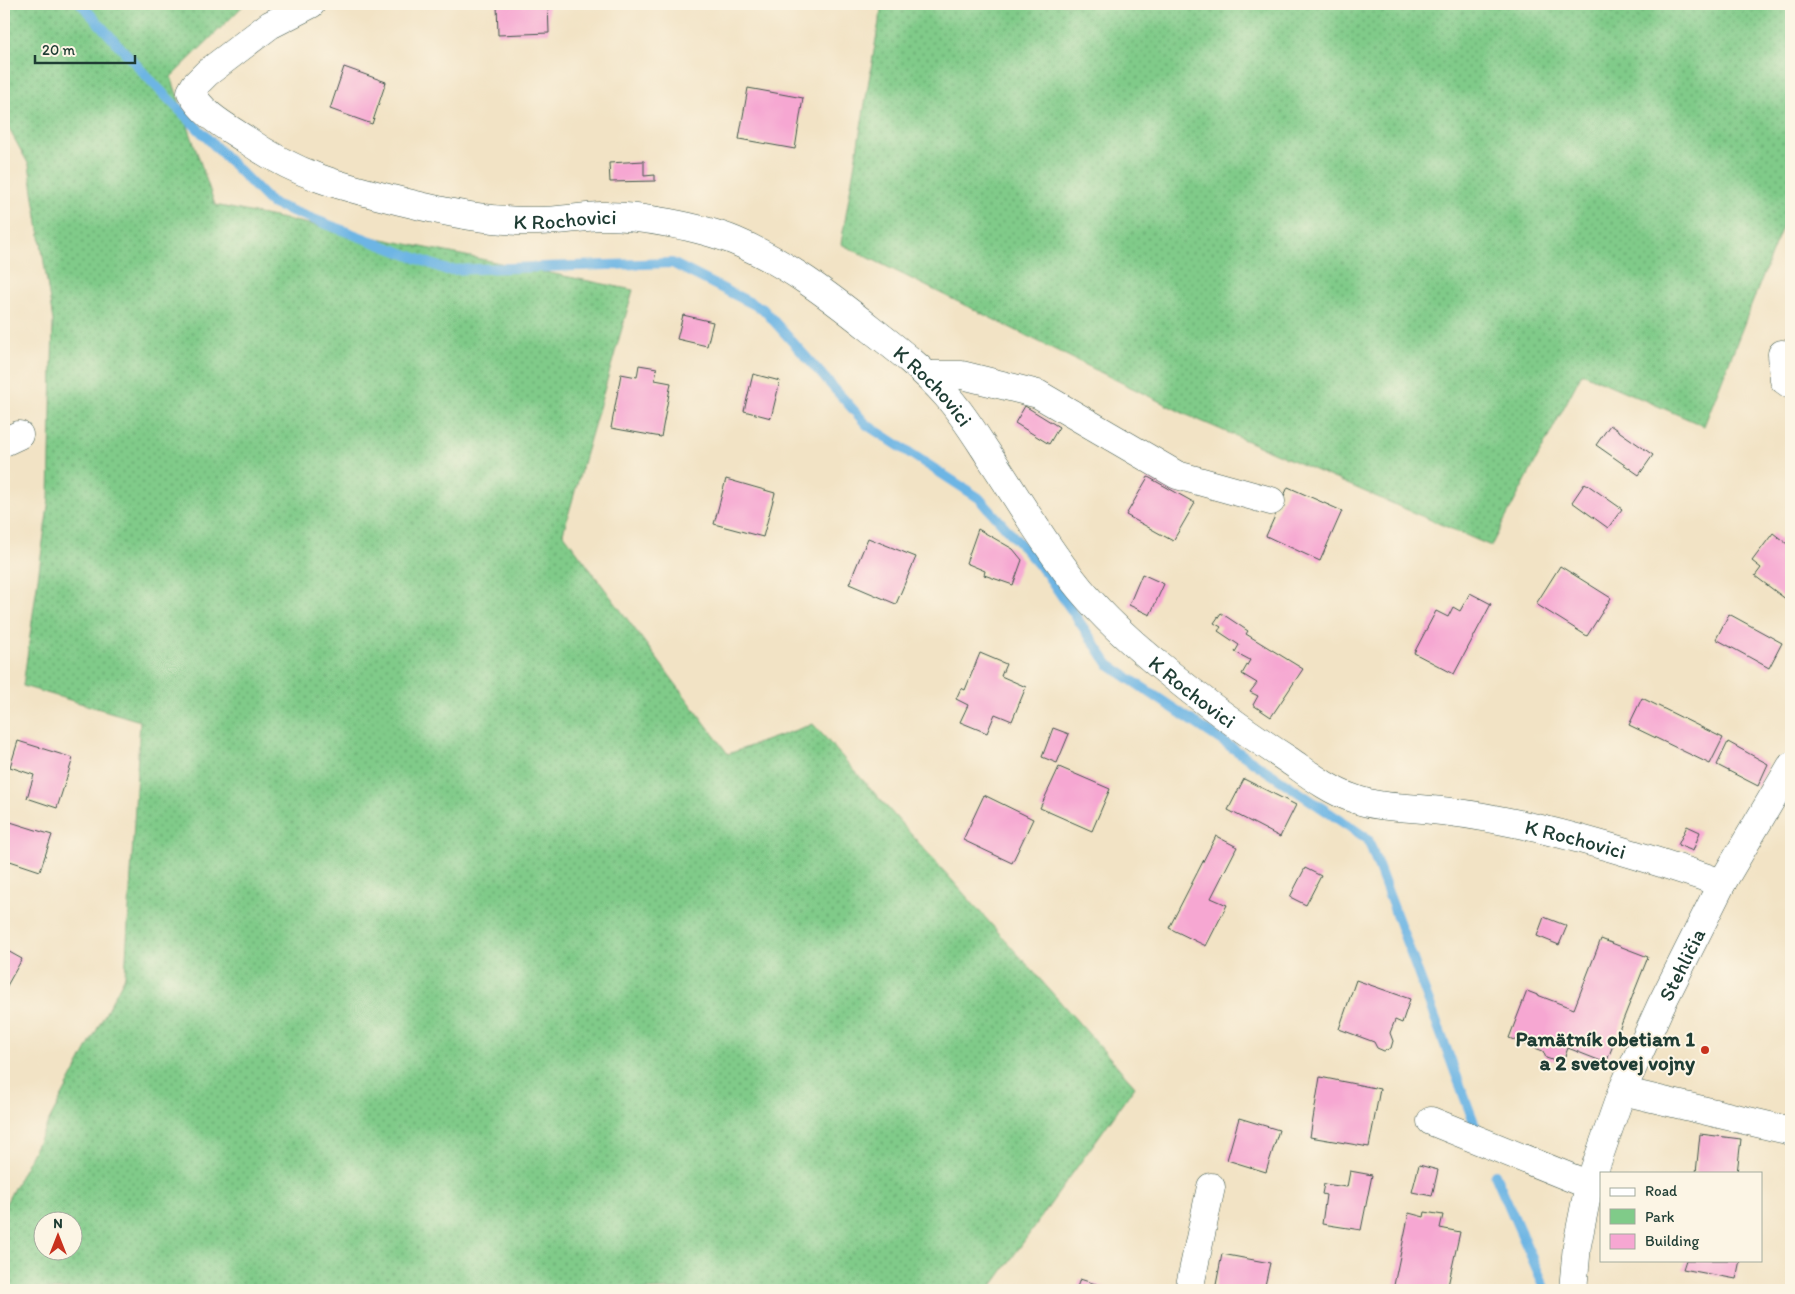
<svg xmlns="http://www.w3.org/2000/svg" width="1795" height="1294" viewBox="0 0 1795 1294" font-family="Itim,sans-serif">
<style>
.green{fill:url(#green-dots);stroke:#50845e;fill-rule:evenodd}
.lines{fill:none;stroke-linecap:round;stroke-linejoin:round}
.stream{stroke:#6db5e4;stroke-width:10}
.building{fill:#f6a7d2}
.minor-casing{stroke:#3f564a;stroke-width:29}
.minor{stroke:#fff;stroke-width:28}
.poi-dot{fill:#c8321e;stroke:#fcf5e5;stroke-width:2}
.labels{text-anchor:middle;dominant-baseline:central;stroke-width:4;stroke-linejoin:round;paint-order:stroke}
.street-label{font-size:21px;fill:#1f3d34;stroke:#fcf5e5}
.poi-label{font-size:21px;font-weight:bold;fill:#1f3d34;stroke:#fcf5e5;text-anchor:end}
</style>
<defs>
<pattern id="green-dots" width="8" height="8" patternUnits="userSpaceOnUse" patternTransform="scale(1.25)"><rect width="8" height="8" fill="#80cb89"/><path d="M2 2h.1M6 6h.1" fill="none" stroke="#68a671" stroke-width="1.8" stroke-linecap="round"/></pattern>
</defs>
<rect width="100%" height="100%" fill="#fcf5e5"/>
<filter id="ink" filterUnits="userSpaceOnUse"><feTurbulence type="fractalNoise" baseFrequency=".02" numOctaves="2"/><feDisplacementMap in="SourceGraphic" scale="10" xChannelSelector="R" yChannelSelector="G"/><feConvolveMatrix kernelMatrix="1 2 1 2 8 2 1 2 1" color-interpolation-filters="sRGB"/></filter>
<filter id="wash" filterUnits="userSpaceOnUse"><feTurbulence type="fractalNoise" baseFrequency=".0096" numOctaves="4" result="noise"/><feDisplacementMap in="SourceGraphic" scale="20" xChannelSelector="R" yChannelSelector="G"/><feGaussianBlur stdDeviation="1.12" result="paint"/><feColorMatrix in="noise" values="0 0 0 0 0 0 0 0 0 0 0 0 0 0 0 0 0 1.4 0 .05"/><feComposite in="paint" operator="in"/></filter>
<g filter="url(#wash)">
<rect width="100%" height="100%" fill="#f2e3c5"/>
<g class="green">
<path d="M4 4H245L171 77 215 205 633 290 563 533 728 754 813 724 1135 1086 989 1290H4V1207L125 976 140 721 23 686 49 499 53 321 29 165 4 120ZM42 1222H72V1252H42Z"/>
<path d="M882 4H1791V204L1704 426 1582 373 1491 546 1187 415 841 244Z"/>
</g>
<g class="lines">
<g class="stream">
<path d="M81 4 152 82 271 203 447 270 672 263 763 309 867 425 979 498 1046 573 1109 665 1368 839 1479 1136"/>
<path d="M1495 1174 1546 1290"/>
</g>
</g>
<g id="blocks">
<g class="building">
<path d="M497 4H548L549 33 498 35Z"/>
<path d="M344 67 386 82 372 124 330 109Z"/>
<path d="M748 88 803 98 795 149 739 139Z"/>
<path d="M644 161V176L655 175V181L610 182 609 163Z"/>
<path d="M683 315 713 322 707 346 677 339Z"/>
<path d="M639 365 657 368 655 380 671 383 661 437 611 428 621 374 637 377Z"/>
<path d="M753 374 780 381 771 418 744 411Z"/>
<path d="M1025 406 1059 427 1049 444 1015 423Z"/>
<path d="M1610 425 1653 455 1639 475 1596 445Z"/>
<path d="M1148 477 1195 503 1173 541 1126 515Z"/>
<path d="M726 479 775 493 763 537 714 524Z"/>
<path d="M1585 483 1622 509 1608 528 1572 502Z"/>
<path d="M1288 487 1342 511 1320 561 1266 536Z"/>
<path d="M978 529 1013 549 1022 560 1013 585 984 575 985 571 966 563Z"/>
<path d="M1773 533 1791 547V603L1755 576 1761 568 1752 561Z"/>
<path d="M868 538 916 557 896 604 849 584Z"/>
<path d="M1560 566 1611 598 1587 636 1536 604Z"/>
<path d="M1142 574 1164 584 1150 615 1129 605Z"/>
<path d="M1470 593 1491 604 1454 674 1414 653 1436 611 1448 617 1453 607 1460 611Z"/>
<path d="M1221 613 1248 631 1246 634 1303 669 1271 717 1253 705 1258 696 1250 692 1257 683 1242 674 1250 660 1235 652 1239 645 1218 631 1221 627 1214 623Z"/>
<path d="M1729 614 1782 643 1769 668 1716 639Z"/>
<path d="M980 653 1006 664 1001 676 1026 687 1012 721 995 714 987 733 960 722 968 705 956 699 961 688 965 690Z"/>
<path d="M1642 698 1723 738 1710 764 1629 725Z"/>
<path d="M1053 728 1069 734 1057 763 1042 757Z"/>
<path d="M18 741 73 758 57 808 27 798 34 775 10 767Z"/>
<path d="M1728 742 1768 764 1758 786 1717 765Z"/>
<path d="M1059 767 1110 789 1092 831 1040 808Z"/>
<path d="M1244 779 1296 805 1280 837 1228 810Z"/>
<path d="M984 795 1033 819 1012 863 963 840Z"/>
<path d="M4 820 52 835 40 871 4 859Z"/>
<path d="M1687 826 1700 832 1693 851 1678 845Z"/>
<path d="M1216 836 1237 847 1211 898 1227 905 1206 946 1169 928Z"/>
<path d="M1305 868 1321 876 1306 905 1290 897Z"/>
<path d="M1544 917 1567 926 1559 945 1537 936Z"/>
<path d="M1601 939 1648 957 1606 1063 1568 1048 1565 1056 1555 1061 1546 1058 1543 1051 1509 1038 1527 991 1574 1009Z"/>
<path d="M4 949 22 959 4 991Z"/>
<path d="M1356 980 1410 999 1402 1023 1395 1020 1390 1033 1393 1041 1391 1048 1384 1051 1377 1048 1374 1042 1339 1029Z"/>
<path d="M1320 1077 1380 1089 1369 1147 1310 1137Z"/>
<path d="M1239 1118 1279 1130 1266 1172 1227 1160Z"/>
<path d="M1700 1134 1741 1139 1737 1173H1696Z"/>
<path d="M1419 1165 1438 1170 1432 1196 1412 1192Z"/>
<path d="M1350 1171 1372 1175 1361 1230 1322 1224 1326 1195 1322 1194 1324 1184 1347 1187Z"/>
<path d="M1425 1212 1443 1215 1440 1228 1460 1232 1447 1290H1393L1409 1213 1424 1217Z"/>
<path d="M1222 1254 1270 1263 1264 1290H1215Z"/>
<path d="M1686 1260H1740L1736 1279 1683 1269Z"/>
<path d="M1080 1279 1111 1289V1290H1076Z"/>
</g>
</g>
</g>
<g filter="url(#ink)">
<use href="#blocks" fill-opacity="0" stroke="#3f564a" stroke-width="1"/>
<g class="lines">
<g class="minor-casing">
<g id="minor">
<path id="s1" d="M311 4 270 25 207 73 195 85 191 92C202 114 225 126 245 139 297 176 343 187 404 202 448 213 492 222 538 221 559 221 580 217 601 216 637 215 701 227 735 241 785 262 828 295 871 329 897 349 924 370 946 395 962 413 975 434 988 454 1018 499 1046 547 1080 589 1105 619 1135 646 1165 670 1205 703 1247 733 1290 761 1310 775 1329 790 1352 798 1377 808 1406 807 1432 810 1456 812 1480 816 1504 821 1577 835 1652 859 1722 883"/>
<path d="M1782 354 1784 380 1791 385"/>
<path d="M928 375H962L1038 394 1177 475 1271 501"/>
<path d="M4 442 19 435"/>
<path d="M1622 1091 1791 1131"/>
<path d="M1431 1121 1589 1185"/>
<path d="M1189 1290 1211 1187"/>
<path id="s2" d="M1573 1290 1577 1245 1589 1185 1622 1091 1661 1005 1722 883 1791 766"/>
</g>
</g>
<use href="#minor" class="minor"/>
</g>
</g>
<circle class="poi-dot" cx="1705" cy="1050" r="5"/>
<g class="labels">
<g class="street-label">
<text stroke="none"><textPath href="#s1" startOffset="558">K Rochovici</textPath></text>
<text stroke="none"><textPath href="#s1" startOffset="978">K Rochovici</textPath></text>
<text stroke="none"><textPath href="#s1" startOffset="1382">K Rochovici</textPath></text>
<text stroke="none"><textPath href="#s1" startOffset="1802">K Rochovici</textPath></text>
<text stroke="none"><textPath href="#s2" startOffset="346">Stehličia</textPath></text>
</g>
<g class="poi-label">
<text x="1695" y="1038">Pamätník obetiam 1<tspan x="1695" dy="24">a 2 svetovej vojny</tspan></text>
</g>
</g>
<rect width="1795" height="1294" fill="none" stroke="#fcf5e5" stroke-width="20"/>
<rect x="1600" y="1172" width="162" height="90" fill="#fcf5e5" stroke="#a4ab9e"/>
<rect x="1610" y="1188" width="25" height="8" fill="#ffffff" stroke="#a4ab9e"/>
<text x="1645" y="1196" font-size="15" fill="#1f3d34">Road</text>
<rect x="1610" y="1209" width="25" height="15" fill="#80cb89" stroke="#a4ab9e"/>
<text x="1645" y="1222" font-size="15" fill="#1f3d34">Park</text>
<rect x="1610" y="1234" width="25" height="15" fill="#f6a7d2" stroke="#a4ab9e"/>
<text x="1645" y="1246" font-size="15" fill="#1f3d34">Building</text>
<g transform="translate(58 1236)"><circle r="24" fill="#fcf5e5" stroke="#a4ab9e"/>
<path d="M0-4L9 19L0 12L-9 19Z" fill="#c8321e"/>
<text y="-8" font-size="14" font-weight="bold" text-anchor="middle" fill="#1f3d34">N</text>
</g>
<path d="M35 55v8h100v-8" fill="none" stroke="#1f3d34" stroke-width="2.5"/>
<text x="42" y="55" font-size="15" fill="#1f3d34" stroke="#fcf5e5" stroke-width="4" paint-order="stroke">20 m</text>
</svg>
